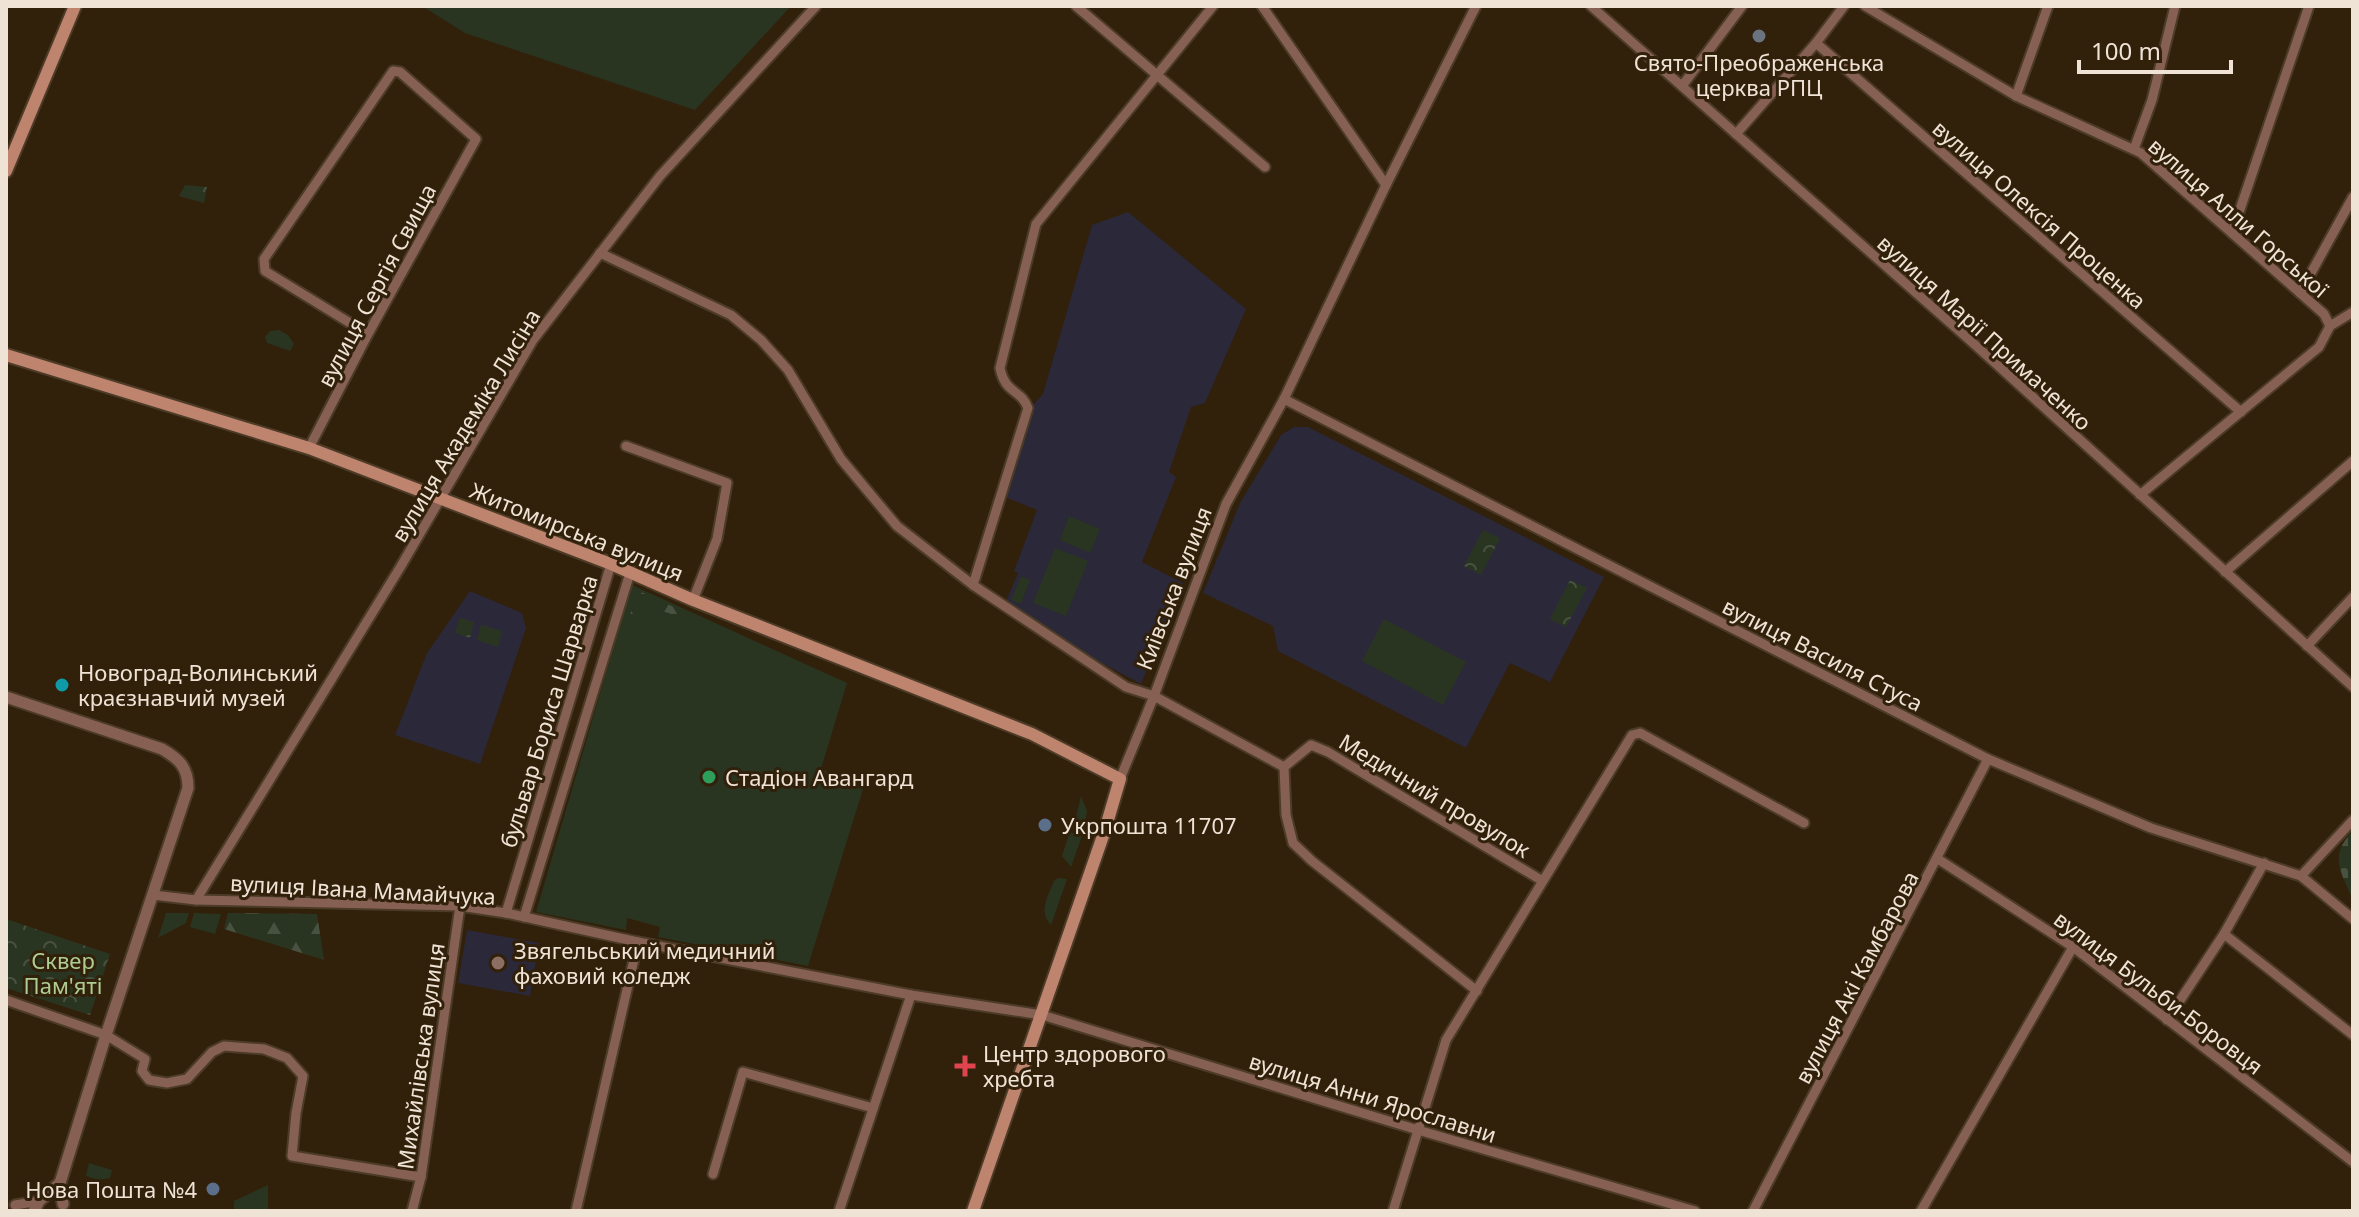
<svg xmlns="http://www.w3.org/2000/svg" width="2359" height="1217" viewBox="0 0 2359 1217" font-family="'Noto Sans',sans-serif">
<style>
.education{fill:#2b2839}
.grass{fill:#2a3521}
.forest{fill:url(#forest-firs)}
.cemetery{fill:url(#cemetery-stones)}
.park{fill:url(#park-crowns)}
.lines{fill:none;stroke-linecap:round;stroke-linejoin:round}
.minor-casing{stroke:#4c3b27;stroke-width:13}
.tertiary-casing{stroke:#4c3b27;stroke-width:15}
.secondary-casing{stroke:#4c3b27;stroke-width:16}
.minor{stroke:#866153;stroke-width:9}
.tertiary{stroke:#866153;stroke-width:11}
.secondary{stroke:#be846d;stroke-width:12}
.worship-dot{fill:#6b7280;stroke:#31200a;stroke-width:3}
.culture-dot{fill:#0f9aa8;stroke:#31200a;stroke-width:3}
.leisure-dot{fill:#2e9e5b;stroke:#31200a;stroke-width:3}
.service-dot{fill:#5c6f8a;stroke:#31200a;stroke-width:3}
.education-dot{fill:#8d6e63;stroke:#31200a;stroke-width:3}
.health-dot{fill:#e0444e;stroke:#31200a;stroke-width:3}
.labels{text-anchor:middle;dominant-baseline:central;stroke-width:6;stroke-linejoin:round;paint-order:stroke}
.poi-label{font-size:22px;fill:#efe3d6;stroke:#31200a;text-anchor:start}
.street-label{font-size:22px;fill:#efe3d6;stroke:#31200a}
.park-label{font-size:22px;fill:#adcd92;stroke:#31200a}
</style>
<defs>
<pattern id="forest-firs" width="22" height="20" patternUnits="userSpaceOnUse" patternTransform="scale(2)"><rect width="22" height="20" fill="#2a3521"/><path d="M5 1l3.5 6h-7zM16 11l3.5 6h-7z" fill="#495240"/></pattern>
<pattern id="cemetery-stones" width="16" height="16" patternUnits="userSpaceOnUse" patternTransform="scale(2)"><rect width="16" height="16" fill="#2a3521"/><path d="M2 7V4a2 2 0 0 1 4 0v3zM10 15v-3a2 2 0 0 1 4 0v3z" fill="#495240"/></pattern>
<pattern id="park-crowns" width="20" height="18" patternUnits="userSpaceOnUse" patternTransform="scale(2)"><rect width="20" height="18" fill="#2a3521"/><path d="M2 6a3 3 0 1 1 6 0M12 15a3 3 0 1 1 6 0" fill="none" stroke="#495240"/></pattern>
</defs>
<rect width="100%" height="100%" fill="#31200a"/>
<g class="education">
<path d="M1128 212 1246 309 1205 403 1191 407 1169 472 1176 477 1142 562 1183 583 1141 684 1096 660 1006 601 1018 573 1014 571 1037 510 1005 497 1032 406 1043 394 1092 225Z"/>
<path d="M1294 427H1308L1604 577 1550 682 1510 663 1466 748 1278 651 1273 626 1203 593 1240 503 1281 435Z"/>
<path d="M470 591 522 613 526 628 480 764 395 735 427 653Z"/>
<path d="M467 930 539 943 530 996 458 983Z"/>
</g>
<g class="grass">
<path d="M422 6H791L695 110 465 33Z"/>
<path d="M279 330 288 335 294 344 290 351 267 343 265 337 270 331Z"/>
<path d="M1069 516 1100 529 1090 553 1060 540Z"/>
<path d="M1055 548 1088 561 1066 616 1033 603Z"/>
<path d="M1021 576 1030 580 1021 604 1011 600Z"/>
<path d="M632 585 847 683 821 769 864 786 808 966 658 937 660 927 627 918 626 930 536 912Z"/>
<path d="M1384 619 1466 662 1443 705 1362 661Z"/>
<path d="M1081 796 1087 811 1084 829 1074 825Z"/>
<path d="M1070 832 1082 836 1071 867 1062 856Z"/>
<path d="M1058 878 1067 879 1051 925C1038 912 1048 896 1054 881Z"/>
<path d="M166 913H189L186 923 158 938Z"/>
<path d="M194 913 221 914 215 934 190 927Z"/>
<path d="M89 1163 112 1170 110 1178 99 1180 86 1176Z"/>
<path d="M268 1185V1211H237L234 1208V1201Z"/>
</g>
<g class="forest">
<path d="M637 590 689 614 690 620 653 608 647 616 626 630Z"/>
<path d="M228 913 317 914 324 960 224 929Z"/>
</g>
<path class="cemetery" d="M2353 831V900C2341 871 2328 856 2353 831Z"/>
<g class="park">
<path d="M185 185 207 187 204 203 179 196Z"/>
<path d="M1483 530 1500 538 1481 575 1464 566Z"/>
<path d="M1570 580 1587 588 1566 627 1550 619Z"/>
<path d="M460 618 474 622 470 638 455 633Z"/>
<path d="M481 625 502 631 498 647 477 640Z"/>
<path d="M6 919 110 954 90 1015 6 988Z"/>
</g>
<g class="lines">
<g class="minor-casing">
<g id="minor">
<path d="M1076 6 1265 167"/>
<path d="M1262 6 1386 185"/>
<path d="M1591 6 1973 343 2353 687"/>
<path d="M1865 6 2016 96 2141 153 2324 314 2330 326"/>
<path d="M1816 43 2241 412"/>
<path d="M1682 86 1742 6"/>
<path d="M2016 96 2048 6"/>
<path d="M1736 134 1816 43 1844 6"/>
<path d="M2134 149 2152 100 2175 6"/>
<path d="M2232 233 2309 6"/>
<path d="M600 253 731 315 761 340 788 370 841 459 897 526 973 585 1126 687 1154 696 1284 767"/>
<path d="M2300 293 2353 197"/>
<path d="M1284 399 1988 759 2151 828 2301 876 2353 919"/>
<path d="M626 446 727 483 717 539 693 600"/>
<path d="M309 448 368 334 476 139 400 72 393 71 264 259 265 271 368 334"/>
<path d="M2140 495 2319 347 2330 326 2353 312"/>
<path d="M2225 572 2353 461"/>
<path d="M973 585 1028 408C1021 389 1005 394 1000 368L1036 224 1213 6"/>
<path d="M2307 646 2353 597"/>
<path d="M1120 779 1154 696 1226 504 1284 399 1386 185 1476 6"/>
<path d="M1938 859 2073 947 2353 1162"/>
<path d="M2301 876 2353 820"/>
<path d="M153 895 196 900 460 906 506 913 638 942 911 995 1042 1015 1418 1130 1695 1211"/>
<path d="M196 900 401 566 533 340 660 176 816 6"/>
<path d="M506 913 611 564"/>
<path d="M524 917 630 573"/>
<path d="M2224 934 2353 1035"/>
<path d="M1477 991 1312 861 1293 843 1286 815 1284 767 1311 745 1328 752 1541 880"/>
<path d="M6 1000 106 1035 145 1059 142 1071 149 1080 167 1083 187 1079 212 1052 224 1046 264 1049 287 1058 303 1076 296 1113 292 1156 421 1177"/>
<path d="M2167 1020 2224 934 2264 863"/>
<path d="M713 1174 743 1072 873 1108"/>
<path d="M15 1205 39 1201"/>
<path d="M412 1211 421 1177 460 906"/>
<path d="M576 1211 638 942"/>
<path d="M839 1211 911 995"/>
<path d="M1393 1211 1446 1040 1632 735 1640 733 1804 823"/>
<path d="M1753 1211 1988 759"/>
<path d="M1921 1211 2073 947"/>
</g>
</g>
<g class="tertiary-casing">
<g id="tertiary">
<path d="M6 697 162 749C179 759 188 767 188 788L106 1035 60 1183 63 1204"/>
<path d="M34 1211 39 1201 60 1183"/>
</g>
</g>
<g class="secondary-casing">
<g id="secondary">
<path d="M6 171 75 6"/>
<path d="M6 355 309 448 611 564 693 600 1032 734 1120 779 1105 830 973 1211"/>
</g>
</g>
<use href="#minor" class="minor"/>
<use href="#tertiary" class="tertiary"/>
<use href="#secondary" class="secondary"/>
</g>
<circle class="worship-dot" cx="1759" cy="36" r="8"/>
<circle class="culture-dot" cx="62" cy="685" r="8"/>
<circle class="leisure-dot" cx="709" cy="777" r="8"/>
<g class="service-dot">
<circle cx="1045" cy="825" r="8"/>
<circle cx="213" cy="1189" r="8"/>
</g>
<circle class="education-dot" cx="498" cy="963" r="8"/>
<path class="health-dot" d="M961 1054h8v8h8v8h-8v8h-8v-8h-8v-8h8z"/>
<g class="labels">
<g class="poi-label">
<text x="1759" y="62" text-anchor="middle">Свято-Преображенська<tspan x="1759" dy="25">церква РПЦ</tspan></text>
<text x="78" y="672">Новоград-Волинський<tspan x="78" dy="25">краєзнавчий музей</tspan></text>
<text x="725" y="777">Стадіон Авангард</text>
<text x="1061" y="825">Укрпошта 11707</text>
<text x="514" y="950">Звягельський медичний<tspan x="514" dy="25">фаховий коледж</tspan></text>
<text x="983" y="1053">Центр здорового<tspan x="983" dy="25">хребта</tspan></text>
<text x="197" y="1189" text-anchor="end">Нова Пошта №4</text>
</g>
<g class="street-label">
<text transform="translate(2040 214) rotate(41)">вулиця Олексія Проценка</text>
<text transform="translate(2239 217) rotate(41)">вулиця Алли Горської</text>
<text transform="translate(376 285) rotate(-62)">вулиця Сергія Свища</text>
<text transform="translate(1985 332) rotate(42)">вулиця Марії Примаченко</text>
<text transform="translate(465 425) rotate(-59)">вулиця Академіка Лисіна</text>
<text transform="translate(577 531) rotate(22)">Житомирська вулиця</text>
<text transform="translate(1173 588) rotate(-69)">Київська вулиця</text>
<text transform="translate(1823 654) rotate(27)">вулиця Василя Стуса</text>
<text transform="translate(548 711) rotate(-73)">бульвар Бориса Шарварка</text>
<text transform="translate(1435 795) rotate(31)">Медичний провулок</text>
<text transform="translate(363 889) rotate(3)">вулиця Івана Мамайчука</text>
<text transform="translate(1856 977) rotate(-62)">вулиця Акі Камбарова</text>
<text transform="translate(2159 992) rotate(37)">вулиця Бульби-Боровця</text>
<text transform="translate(420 1056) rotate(-82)">Михайлівська вулиця</text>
<text transform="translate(1373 1097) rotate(17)">вулиця Анни Ярославни</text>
</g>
<g class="park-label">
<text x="63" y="960">Сквер<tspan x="63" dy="25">Пам'яті</tspan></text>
</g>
</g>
<rect width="2359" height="1217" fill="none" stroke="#efe3d6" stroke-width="16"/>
<path d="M2079 60v12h152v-12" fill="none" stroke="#efe3d6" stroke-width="4"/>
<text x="2091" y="60" font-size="24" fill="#efe3d6" stroke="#31200a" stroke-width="6" paint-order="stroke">100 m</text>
</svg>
